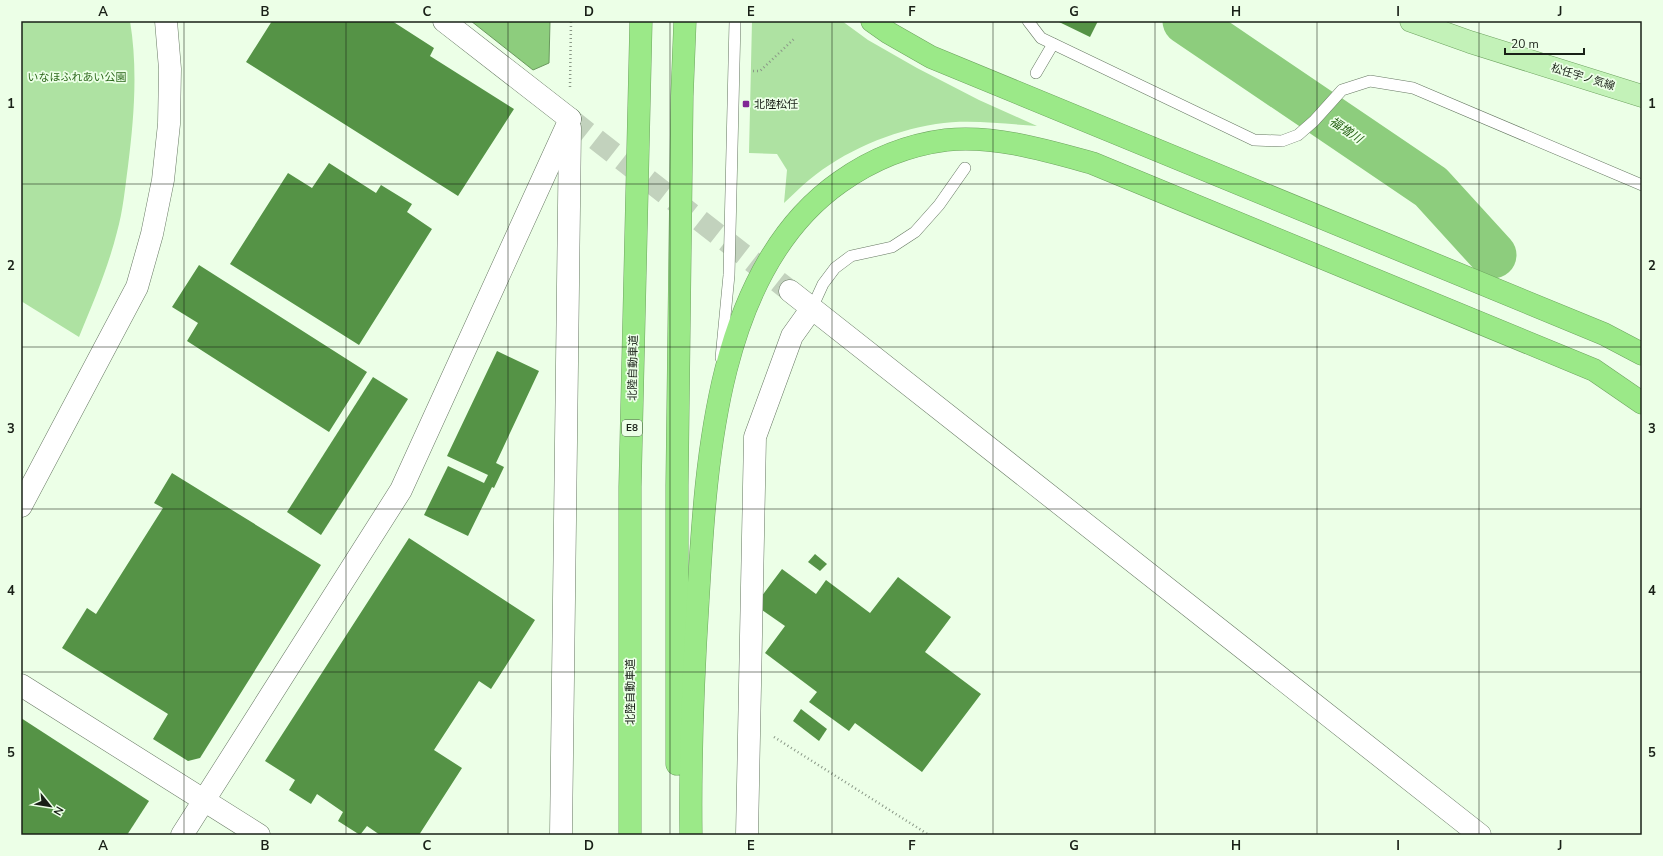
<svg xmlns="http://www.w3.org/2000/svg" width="1663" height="856" viewBox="0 0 1663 856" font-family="'Nunito Sans','Noto Sans JP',sans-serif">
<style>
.green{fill:#aee2a2}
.water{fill:#8dcd7d;stroke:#6a995e}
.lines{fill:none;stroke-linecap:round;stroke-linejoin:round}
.river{stroke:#8dcd7d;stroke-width:47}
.building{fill:#559346}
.minor-tunnel{stroke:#c2d2bd;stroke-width:22;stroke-dasharray:22 11;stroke-linecap:butt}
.service-casing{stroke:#677863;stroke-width:12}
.minor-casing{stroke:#677863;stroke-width:23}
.tertiary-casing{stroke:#677863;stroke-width:23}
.primary-casing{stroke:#6ea360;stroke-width:23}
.motorway-casing{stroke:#6ea360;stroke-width:23}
.path{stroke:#8a9887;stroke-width:2.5;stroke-dasharray:1 3;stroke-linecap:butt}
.service{stroke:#fff;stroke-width:11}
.minor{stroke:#fff;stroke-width:22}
.tertiary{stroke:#fff;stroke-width:22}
.primary{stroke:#c3f2b8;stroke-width:22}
.motorway{stroke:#9be988;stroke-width:22}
.grid{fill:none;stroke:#192017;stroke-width:1;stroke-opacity:0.55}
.poi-dot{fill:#812795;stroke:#ecffe7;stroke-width:1.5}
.labels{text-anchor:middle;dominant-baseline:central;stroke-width:3.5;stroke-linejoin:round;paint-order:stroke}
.shield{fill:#ecffe7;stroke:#586355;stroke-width:1}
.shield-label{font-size:10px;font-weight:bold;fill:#192017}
.park-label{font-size:11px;fill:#2c681b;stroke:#ecffe7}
.street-label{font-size:11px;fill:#192017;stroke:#ecffe7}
.poi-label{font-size:11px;fill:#192017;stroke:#ecffe7;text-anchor:start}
.water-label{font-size:12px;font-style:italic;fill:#266214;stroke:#ecffe7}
.neatline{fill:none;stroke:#192017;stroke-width:1.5}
.grid-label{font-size:13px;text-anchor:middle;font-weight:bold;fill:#192017}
</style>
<rect width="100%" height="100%" fill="#ecffe7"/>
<g class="green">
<path d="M21 21H130C138 69 134 119 128 166 125 188 123 211 117 232 108 268 93 303 79 337L21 301Z"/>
<path d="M752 21H842L868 40 917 68 979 100 1037 126C1004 124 969 119 936 124 891 131 844 151 809 180 800 187 793 195 784 203L787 170 777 154 749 153Z"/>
</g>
<path class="water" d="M471 21H550L549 63 533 70Z"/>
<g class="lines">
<path class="river" d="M1186 21 1431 187 1493 255"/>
</g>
<g class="building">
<path d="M272 21H392L434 48 430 56 514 109 458 196 246 62Z"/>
<path d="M1057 21H1098L1090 37Z"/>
<path d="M329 163 376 193 381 185 412 204 407 212 432 229 359 345 230 264 288 173 312 188Z"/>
<path d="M199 265 367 372 329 432 187 341 198 323 172 307Z"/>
<path d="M497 351 539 371 496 463 504 467 494 488 492 487 468 536 424 515 448 466 484 483 488 475 447 456Z"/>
<path d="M373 377 408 399 321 535 287 512Z"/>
<path d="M172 473 321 565 200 758 188 761 153 739 168 714 62 648 87 608 96 614 163 508 154 503Z"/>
<path d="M409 538 535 620 491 689 479 681 434 750 462 768 419 835H380L367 826 360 835 338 821 343 812 317 794 311 804 289 790 295 780 265 761Z"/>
<path d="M815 554 827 564 820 571 808 562Z"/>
<path d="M782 569 816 594 826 580 870 613 898 577 951 617 925 652 981 694 922 772 855 723 849 731 809 702 817 692 765 653 785 626 755 605Z"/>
<path d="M801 709 827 729 819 741 793 721Z"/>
<path d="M21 718 149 801 127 835H21Z"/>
</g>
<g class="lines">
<path class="minor-tunnel" d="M570 119 790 291"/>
<g class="service-casing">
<g id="service">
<path d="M1028 21 1041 38 1254 140 1282 141 1298 135 1314 121 1342 90 1370 81 1413 88 1642 185"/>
<path d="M1036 73 1053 44"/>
<path d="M812 308 823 284 835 268 851 256 892 247 915 232 939 205 965 168"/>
<path d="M721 358 729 275 735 21"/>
</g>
</g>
<g class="minor-casing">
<g id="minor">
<path d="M444 21 570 119"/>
<path d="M790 291 1480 835"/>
<path d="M21 685 259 835"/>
<path d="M182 835 401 490 570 119"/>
<path d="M561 835 570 128"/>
<path d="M747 835 755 437 792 336 812 308"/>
</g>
</g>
<g class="tertiary-casing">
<path id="tertiary" d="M21 506 137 287 152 234 163 180 169 124 170 69 166 21"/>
</g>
<g class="primary-casing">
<path id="primary" d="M1411 21 1470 42 1642 96"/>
</g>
<g class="motorway-casing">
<g id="motorway">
<path d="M872 21 889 33 931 57 1604 334 1642 354"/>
<path d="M677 764V486L682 96 685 21"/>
<path d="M630 835V487L641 21"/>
<path d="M691 835C690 756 693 678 698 600 706 461 716 269 840 182 871 160 907 145 946 140 995 135 1045 150 1092 163L1594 370 1642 403"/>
</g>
</g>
<g class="path">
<path d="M753 71H760L794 39"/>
<path d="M570 87 571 21"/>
<path d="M774 737 929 835"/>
</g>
<use href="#service" class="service"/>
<use href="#minor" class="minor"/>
<use href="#tertiary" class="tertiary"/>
<use href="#primary" class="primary"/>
<use href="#motorway" class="motorway"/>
</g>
<path class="grid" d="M184 21V835M346 21V835M508 21V835M670 21V835M832 21V835M993 21V835M1155 21V835M1317 21V835M1479 21V835M21 184H1642M21 347H1642M21 509H1642M21 672H1642"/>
<rect class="poi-dot" x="742" y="100" width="8" height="8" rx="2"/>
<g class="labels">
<rect class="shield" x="622" y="420" width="20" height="16" rx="3"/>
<g class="shield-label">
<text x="632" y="428">E8</text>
</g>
<g class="park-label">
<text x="77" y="77">いなほふれあい公園</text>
</g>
<g class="street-label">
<text transform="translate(1583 77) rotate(17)">松任宇ノ気線</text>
<text transform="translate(633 368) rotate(-89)">北陸自動車道</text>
<text transform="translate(630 692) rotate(-90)">北陸自動車道</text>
</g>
<g class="poi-label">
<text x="754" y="104">北陸松任</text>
</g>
<g class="water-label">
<text transform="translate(1346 130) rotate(34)">福増川</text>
</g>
</g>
<rect width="1663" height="856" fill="none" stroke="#ecffe7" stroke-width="44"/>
<g transform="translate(50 806) rotate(120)" stroke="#ecffe7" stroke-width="3" paint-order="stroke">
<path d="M0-3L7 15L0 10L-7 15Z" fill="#192017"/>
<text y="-6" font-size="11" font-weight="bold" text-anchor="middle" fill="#192017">N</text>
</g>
<path d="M1505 48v6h79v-6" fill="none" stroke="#192017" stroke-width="2"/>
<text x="1511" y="48" font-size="12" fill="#192017" stroke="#ecffe7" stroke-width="3" paint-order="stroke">20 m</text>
<rect x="22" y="22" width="1619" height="812" class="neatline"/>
<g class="grid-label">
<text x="103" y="16">A</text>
<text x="265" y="16">B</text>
<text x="427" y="16">C</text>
<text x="589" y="16">D</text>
<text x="751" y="16">E</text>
<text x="912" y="16">F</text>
<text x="1074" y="16">G</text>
<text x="1236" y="16">H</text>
<text x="1398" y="16">I</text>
<text x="1560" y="16">J</text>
<text x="11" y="108">1</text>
<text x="1652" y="108">1</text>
<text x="11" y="270">2</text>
<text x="1652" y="270">2</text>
<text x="11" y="433">3</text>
<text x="1652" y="433">3</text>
<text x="11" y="595">4</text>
<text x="1652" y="595">4</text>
<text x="11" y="757">5</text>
<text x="1652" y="757">5</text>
<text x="103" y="850">A</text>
<text x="265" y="850">B</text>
<text x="427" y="850">C</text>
<text x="589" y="850">D</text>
<text x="751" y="850">E</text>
<text x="912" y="850">F</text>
<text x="1074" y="850">G</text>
<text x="1236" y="850">H</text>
<text x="1398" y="850">I</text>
<text x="1560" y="850">J</text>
</g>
</svg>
